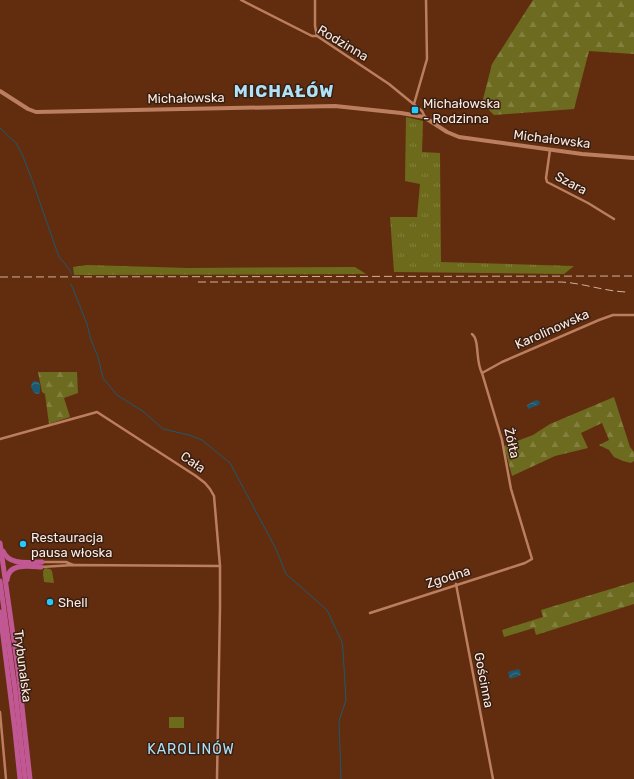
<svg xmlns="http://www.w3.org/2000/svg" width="634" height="779" viewBox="0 0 634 779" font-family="Rubik,sans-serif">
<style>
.grass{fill:url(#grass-tufts)}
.forest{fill:url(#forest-firs)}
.garden{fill:#6d6a1b}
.water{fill:url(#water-waves)}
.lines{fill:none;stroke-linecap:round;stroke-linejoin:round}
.stream{stroke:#1c5970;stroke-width:1}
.street{stroke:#bb7f60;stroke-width:2.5}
.secondary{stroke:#bb7f60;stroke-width:4}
.highway{stroke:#c15894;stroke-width:5}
.rail{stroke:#ceb0a0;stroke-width:1;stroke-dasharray:8 4;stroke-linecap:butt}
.poi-dot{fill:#26c9fe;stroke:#361e12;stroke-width:1.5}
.labels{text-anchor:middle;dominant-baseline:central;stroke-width:3;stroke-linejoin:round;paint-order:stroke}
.street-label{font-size:13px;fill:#feeae0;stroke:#361e12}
.poi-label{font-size:13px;fill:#feeae0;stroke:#361e12;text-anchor:start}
.neighbourhood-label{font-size:14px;letter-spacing:1px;fill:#afe1f7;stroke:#361e12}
.district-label{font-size:17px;font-weight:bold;letter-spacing:1px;fill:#afe1f7;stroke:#361e12}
</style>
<defs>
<pattern id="grass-tufts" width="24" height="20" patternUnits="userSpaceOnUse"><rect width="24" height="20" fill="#6d6a1b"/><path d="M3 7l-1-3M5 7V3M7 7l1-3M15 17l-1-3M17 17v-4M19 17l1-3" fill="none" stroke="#837f3c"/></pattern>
<pattern id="forest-firs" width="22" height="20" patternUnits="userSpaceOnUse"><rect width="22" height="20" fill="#6d6b1f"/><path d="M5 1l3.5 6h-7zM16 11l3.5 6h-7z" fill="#83803f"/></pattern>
<pattern id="water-waves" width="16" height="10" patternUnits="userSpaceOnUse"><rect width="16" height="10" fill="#1c5970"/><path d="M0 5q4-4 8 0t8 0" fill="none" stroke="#3e7184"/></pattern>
</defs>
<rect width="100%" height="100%" fill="#622d0e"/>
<g class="grass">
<path d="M406 117 423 121 422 152 440 153 441 262 574 266 564 274 394 272 390 217H417L420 184 405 181Z"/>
<path d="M87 265 188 268 355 267 366 274 74 275 73 267Z"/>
<path d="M45 568 50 569 52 571 54 583 44 582 43 571Z"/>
</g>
<g class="forest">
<path d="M533 0H634V54L589 51 574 109 494 115 482 103 492 64Z"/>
<path d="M38 372H77L78 393 64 398 70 417 49 424 45 394 42 392Z"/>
<path d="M614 397 630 447 634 452V461L631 463 623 461 614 457 609 450 599 445 609 440 602 423 581 433 588 448 555 456 512 476 504 446 533 435 550 424Z"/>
<path d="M634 582V604L536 635 534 628 504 637 502 630 543 617 541 610Z"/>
</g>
<rect class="garden" x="169" y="717" width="15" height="11"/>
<g class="water">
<path d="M35 381 39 382 40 386V393L38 394 34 393 31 387 32 382Z"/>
<path d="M536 400 539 401 540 404 528 409 527 405Z"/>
<path d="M519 669 521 675 510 679 508 672Z"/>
</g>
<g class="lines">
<g class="stream">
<path d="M0 128 16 143 22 154 31 177 59 257 70 270 71 274"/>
<path d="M71 284 87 324 91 340 98 357 103 378 117 395 144 412 163 429 189 435 202 440 230 463 276 549 286 574 327 610 342 642 343 651 346 700 339 721 341 779"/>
</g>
<g class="street">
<path d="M241 0 312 36H317L389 84 422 111 425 117"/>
<path d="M315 0V26L317 36"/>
<path d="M414 104 427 59 426 0"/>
<path d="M550 150 546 178 547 182 588 203 614 219"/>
<path d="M482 373 502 362 599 320 613 315H634"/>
<path d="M0 439 97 412 196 476 205 483 210 489 214 496 220 566V607L217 779"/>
<path d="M43 562H66L73 565"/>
<path d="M41 567 73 565 220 566"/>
<path d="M456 584 493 779"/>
<path d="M370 613 525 563 532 559 511 489 502 440 482 373C475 361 480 340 472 334"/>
<path d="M0 712 6 779"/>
</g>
<path class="secondary" d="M0 91 28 109 36 112 335 106 401 113 424 117 447 132 459 137 582 154 634 158"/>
<g class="highway">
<path d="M0 543 18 670 30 779"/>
<path d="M3 551C9 566 29 562 42 562"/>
<path d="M7 580C8 563 28 566 41 567"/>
<path d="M0 581 15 689 25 779"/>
<path d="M0 612 15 731 20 779"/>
</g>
<g class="rail">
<path d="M0 277 634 276"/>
<path d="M198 282H561C583 283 603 291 626 292"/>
</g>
</g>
<g class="poi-dot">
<rect x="411" y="106" width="8" height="8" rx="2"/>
<circle cx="23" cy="544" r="4"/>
<circle cx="50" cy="602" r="4"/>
</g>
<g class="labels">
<g class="street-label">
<text transform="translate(343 43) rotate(31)">Rodzinna</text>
<text transform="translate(186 98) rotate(-1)">Michałowska</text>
<text transform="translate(552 139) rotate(7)">Michałowska</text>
<text transform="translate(571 183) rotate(28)">Szara</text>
<text transform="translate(552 329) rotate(-24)">Karolinowska</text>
<text transform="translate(512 443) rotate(77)">Żółta</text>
<text transform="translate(193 462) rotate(34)">Cała</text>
<text transform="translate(448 577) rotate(-18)">Zgodna</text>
<text transform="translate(23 666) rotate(83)">Trybunalska</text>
<text transform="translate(484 680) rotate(79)">Gościnna</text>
</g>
<g class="poi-label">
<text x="423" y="103">Michałowska<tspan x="423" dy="15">- Rodzinna</tspan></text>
<text x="31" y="537">Restauracja<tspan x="31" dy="15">pausa włoska</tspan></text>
<text x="58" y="602">Shell</text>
</g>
<g class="neighbourhood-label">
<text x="191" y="749">KAROLINÓW</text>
</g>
<g class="district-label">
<text x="284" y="91">MICHAŁÓW</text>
</g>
</g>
</svg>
